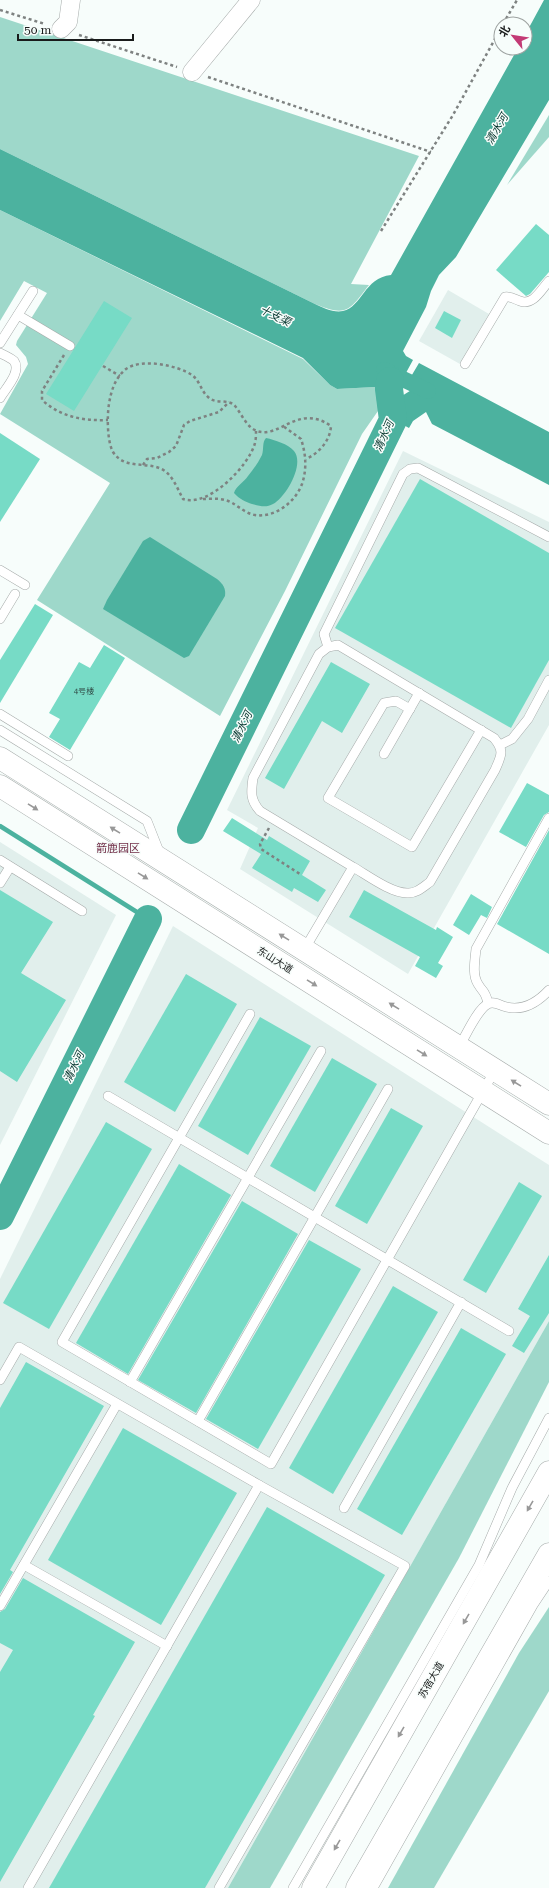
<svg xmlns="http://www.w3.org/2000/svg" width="549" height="1888" viewBox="0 0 549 1888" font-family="'Roboto Serif','Noto Sans SC',serif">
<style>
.built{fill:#e1efec}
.green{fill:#9ed8ca}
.water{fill:#4cb29f}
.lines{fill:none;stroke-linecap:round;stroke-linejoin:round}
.stream{stroke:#4cb29f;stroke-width:4.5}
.canal{stroke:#4cb29f;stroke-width:16}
.river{stroke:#4cb29f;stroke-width:28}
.building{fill:#77dbc6}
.service-casing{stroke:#a6abaa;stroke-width:10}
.minor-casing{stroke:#a6abaa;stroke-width:19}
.secondary-casing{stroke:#a6abaa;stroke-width:23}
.primary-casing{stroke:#a6abaa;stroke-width:23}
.path{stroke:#7e8281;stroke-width:2.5;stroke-dasharray:3 3;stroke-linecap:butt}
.service{stroke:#fff;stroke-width:9}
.minor{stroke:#fff;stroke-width:18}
.secondary{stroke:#fff;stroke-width:22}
.primary{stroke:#fff;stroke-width:22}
.oneway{fill:#989898}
.labels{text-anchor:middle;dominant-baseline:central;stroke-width:3;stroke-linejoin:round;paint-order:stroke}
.number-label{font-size:8px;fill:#304b46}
.street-label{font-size:10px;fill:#191b1b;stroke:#f7fdfb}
.water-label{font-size:11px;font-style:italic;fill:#02332b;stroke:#f7fdfb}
.neighbourhood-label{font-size:11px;fill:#712d47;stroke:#f7fdfb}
</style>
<rect width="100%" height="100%" fill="#f7fdfb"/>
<g class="built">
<path d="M448 290 489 314 460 364 419 341Z"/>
<path d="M403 451 549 522V725L408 974 240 869 258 828 227 810Z"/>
<path d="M0 842 116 915 0 1145Z"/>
<path d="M173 926 549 1165V1321L228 1888H0V1279Z"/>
</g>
<g class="green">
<path d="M0 17 419 156 351 284 369 285C349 311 347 317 315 304L0 149Z"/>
<path d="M549 115V137L507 185Z"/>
<path d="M0 210 303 359 330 385 337 389 375 387 378 411 362 434 285 591 220 716 37 600 110 483 0 414 28 364 26 357 16 345 17 341 47 293 24 281 0 321Z"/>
<path d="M549 1321V1382L459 1558 270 1888H228Z"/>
<path d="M549 1607V1691L434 1888H388L519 1653Z"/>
</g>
<g class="water">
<path d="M544 0H549V100L456 257 439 275 431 291 426 307 403 351 406 356 413 360 401 382 395 379 397 399 413 389 406 385 419 363 549 432V485L432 424 426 412 413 421 409 428 378 411 375 387 337 389 330 385 303 358 0 210V149L315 304C323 308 334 313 343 311 362 307 364 278 391 275L518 48H525V35Z"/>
<path d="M266 438C275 440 288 444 294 451 305 464 286 497 273 504 266 508 260 506 252 504 246 502 239 499 234 493 236 486 244 482 248 476 253 470 258 463 262 455 264 449 262 442 266 438Z"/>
<path d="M150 537 217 579C223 584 226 588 225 596L189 656 184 658 103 609 107 600 143 541Z"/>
</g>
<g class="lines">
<path class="stream" d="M0 826 148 919"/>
<path class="canal" d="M384 370 428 391"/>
<g class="river">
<path d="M191 830 393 420 389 389 390 381"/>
<path d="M0 1216 148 919"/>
</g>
</g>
<g class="building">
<path d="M536 224 549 235V272L530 294 526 296 496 270Z"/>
<path d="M104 301 132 318 74 411 46 394Z"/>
<path d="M444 311 461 320 452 338 435 328Z"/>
<path d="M0 433 40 459 0 522Z"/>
<path d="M420 479 549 553V660L511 728 335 628Z"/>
<path d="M35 604 53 615 0 703V660Z"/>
<path d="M104 645 125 658 70 750 49 737 60 719 49 713 79 662 90 668Z"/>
<path d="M331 662 370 684 342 733 322 721 284 789 265 778Z"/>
<path d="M527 783 549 795V812L544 815 526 847 499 832Z"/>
<path d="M232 818 267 840 269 836 310 861 302 875 326 890 318 902 294 888 292 892 252 868 261 854 223 831Z"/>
<path d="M549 830V954L497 924Z"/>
<path d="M0 890 53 922 21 973 66 1000 17 1082 0 1071Z"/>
<path d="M364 890 436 930 437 927 453 937 438 963 443 966 436 978 415 966 420 957 349 917Z"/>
<path d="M471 894 492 907 487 918 481 915 469 935 453 925Z"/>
<path d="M186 974 237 1004 175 1112 124 1082Z"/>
<path d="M260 1017 311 1046 248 1155 198 1126Z"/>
<path d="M332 1058 377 1084 315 1192 270 1166Z"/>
<path d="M391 1108 423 1126 367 1224 335 1206Z"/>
<path d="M106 1122 152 1149 49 1329 3 1303Z"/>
<path d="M179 1164 231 1195 128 1374 76 1343Z"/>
<path d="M519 1182 542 1196 486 1293 463 1280Z"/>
<path d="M242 1201 298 1234 196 1413 138 1380Z"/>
<path d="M309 1240 361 1269 258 1449 206 1419Z"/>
<path d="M549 1255V1313L524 1353 512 1346 530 1316 518 1309Z"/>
<path d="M393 1286 438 1312 333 1494 289 1468Z"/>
<path d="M461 1328 506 1354 402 1535 357 1509Z"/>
<path d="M26 1362 104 1406 10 1570 13 1572 0 1594V1408Z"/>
<path d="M123 1428 237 1493 161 1625 48 1560Z"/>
<path d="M267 1507 385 1575 205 1888H49Z"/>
<path d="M23 1578 135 1642 93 1715 95 1716 0 1882V1672L13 1650 0 1643V1612L5 1609Z"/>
</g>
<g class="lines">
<g class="service-casing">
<g id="service">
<path d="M18 315 70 346"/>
<path d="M0 343 33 291"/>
<path d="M0 353C4 355 11 358 14 361 22 372 5 389 0 398"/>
<path d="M465 364 505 297C511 296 514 299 520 301 533 306 541 290 549 281"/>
<path d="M0 570 25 585"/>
<path d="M0 619 15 594"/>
<path d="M328 647 324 634 403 474 410 469 418 468 549 537"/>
<path d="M410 709 396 701 384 703 328 798 412 847 481 730"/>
<path d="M0 714 68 756"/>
<path d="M0 730 147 821 160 854"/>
<path d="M500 745 512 739 528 719 549 680"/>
<path d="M384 754 419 693"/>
<path d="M0 860 82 911"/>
<path d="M0 883 10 867"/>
<path d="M304 950 353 867 260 811C250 800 251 792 253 778L319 654 328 647 338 645 494 738C505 751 501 756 495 770L430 882C423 887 416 894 407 893 391 893 367 875 353 867"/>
<path d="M488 1003C485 990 484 994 478 984 472 975 475 960 476 949L549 818"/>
<path d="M250 1014 62 1342 271 1464 495 1070"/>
<path d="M459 1047C465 1037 478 1008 488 1004 493 1001 498 1004 503 1006 521 1012 537 1003 549 990"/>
<path d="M108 1096 509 1331"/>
<path d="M0 1380 19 1347 259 1485 405 1566 219 1888"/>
<path d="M130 1382 321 1051"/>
<path d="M198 1421 388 1089"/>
<path d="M344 1508 461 1302"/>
<path d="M24 1565 167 1646"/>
<path d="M0 1606 117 1404"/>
<path d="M28 1888 259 1485"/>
<path d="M293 1888 479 1565 512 1488 549 1418"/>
<path d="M373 1888 533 1605 549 1581"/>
</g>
</g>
<g class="minor-casing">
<g id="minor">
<path d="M61 29 68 22 71 0"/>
<path d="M192 72 251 0"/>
</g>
</g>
<g class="secondary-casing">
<g id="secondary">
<path d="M0 758 549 1104"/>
<path d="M0 786 549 1133"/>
</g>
</g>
<g class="primary-casing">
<g id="primary">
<path d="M313 1888 549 1472"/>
<path d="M357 1888 549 1554"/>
</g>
</g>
<g class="path">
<path d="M0 10 45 24"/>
<path d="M503 24 517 0"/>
<path d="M79 35 177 67"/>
<path d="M208 77 431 152"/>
<path d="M381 231 453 115 501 28"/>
<path d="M64 355 42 391V400C61 417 83 421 108 420"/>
<path d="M103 366 120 376"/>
<path d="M256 431C256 434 256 439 255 443 249 466 208 508 183 499 178 490 174 478 165 471 149 460 125 471 113 452 107 441 107 416 109 404 111 391 115 378 126 369 141 358 177 365 192 375 200 381 201 391 208 397 216 405 228 398 235 406 242 414 246 427 257 431 280 439 298 403 331 426 330 441 319 453 306 459"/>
<path d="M143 465 147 459 157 458 169 452 176 446 184 425 190 421 219 412 229 402"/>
<path d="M203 499C210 499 218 498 225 500 235 502 243 513 255 515 274 518 295 503 302 484 307 469 306 454 301 439L283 426"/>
<path d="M269 828 260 844 261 849 300 874"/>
</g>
<use href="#service" class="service"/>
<use href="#minor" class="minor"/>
<use href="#secondary" class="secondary"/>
<use href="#primary" class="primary"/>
</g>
<defs><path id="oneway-solid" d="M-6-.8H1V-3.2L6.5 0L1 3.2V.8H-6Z"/></defs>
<g class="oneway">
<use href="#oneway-solid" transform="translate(33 807) rotate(32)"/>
<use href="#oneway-solid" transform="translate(115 830) rotate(-148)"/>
<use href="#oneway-solid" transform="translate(143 876) rotate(32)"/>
<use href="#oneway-solid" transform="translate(284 937) rotate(-148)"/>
<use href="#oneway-solid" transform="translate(312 983) rotate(32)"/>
<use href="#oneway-solid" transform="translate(394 1006) rotate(-148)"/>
<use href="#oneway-solid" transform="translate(422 1053) rotate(32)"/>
<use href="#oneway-solid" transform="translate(516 1083) rotate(-148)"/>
<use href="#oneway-solid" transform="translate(530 1506) rotate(120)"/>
<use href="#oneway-solid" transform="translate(466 1619) rotate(120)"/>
<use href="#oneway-solid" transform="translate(401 1732) rotate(120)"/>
<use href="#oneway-solid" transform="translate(337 1845) rotate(120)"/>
</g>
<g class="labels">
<g class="number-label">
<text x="84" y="691">4号楼</text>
</g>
<g class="street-label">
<text transform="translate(275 960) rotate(32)">东山大道</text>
<text transform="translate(431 1680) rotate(-60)">苏宿大道</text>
</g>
<g class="water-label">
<text transform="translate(497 129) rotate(-60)">清水河</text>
<text transform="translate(275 316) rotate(26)">十支渠</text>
<text transform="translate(384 436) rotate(-66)">清水河</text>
<text transform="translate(242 727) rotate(-64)">清水河</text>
<text transform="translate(74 1067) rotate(-64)">清水河</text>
</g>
<g class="neighbourhood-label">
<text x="118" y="848">箭鹿园区</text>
</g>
</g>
<g transform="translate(513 36) rotate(300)"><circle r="19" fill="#f7fdfb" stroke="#9ea3a1"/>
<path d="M0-3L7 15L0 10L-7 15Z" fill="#c33a75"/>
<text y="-6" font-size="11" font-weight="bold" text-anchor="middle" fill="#191b1b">北</text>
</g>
<path d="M18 34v6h115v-6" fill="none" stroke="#191b1b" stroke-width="2"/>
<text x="24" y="34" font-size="12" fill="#191b1b" stroke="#f7fdfb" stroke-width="3" paint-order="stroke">50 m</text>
</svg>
